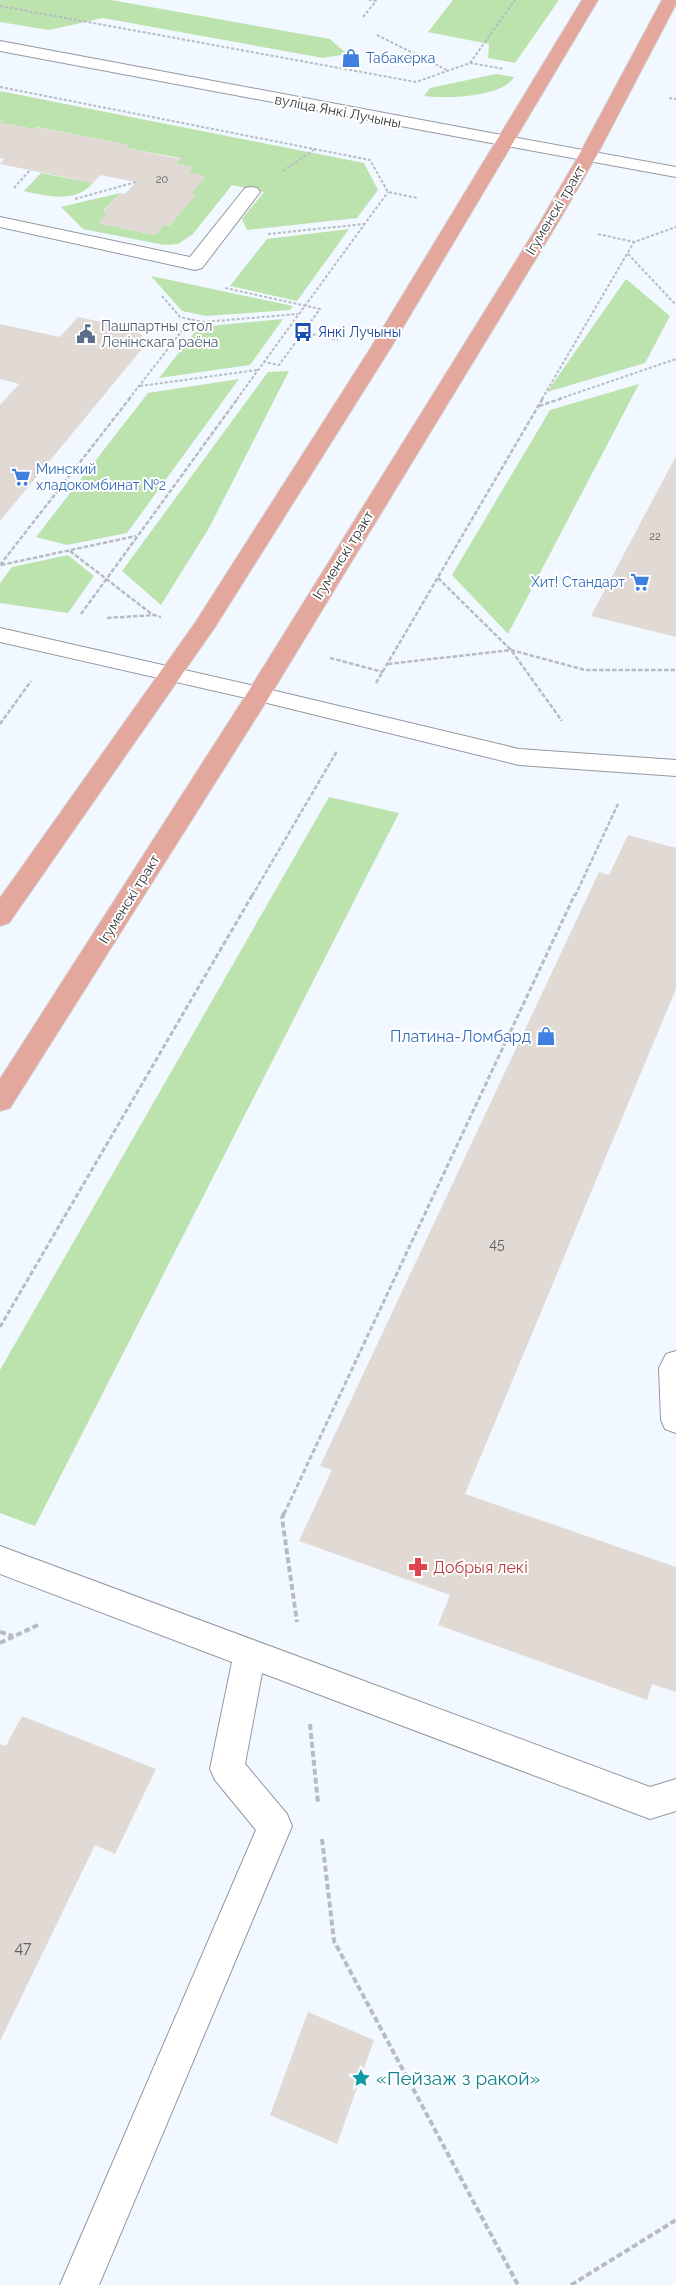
<svg xmlns="http://www.w3.org/2000/svg" width="676" height="2285" viewBox="0 0 676 2285" font-family="Raleway,sans-serif">
<style>
.green{fill:#bce2ae}
.building{fill:#e1dad4}
.lines{fill:none;stroke-linecap:round;stroke-linejoin:round}
.service-casing{stroke:#9499a0;stroke-width:2}
.tertiary-casing{stroke:#9499a0;stroke-width:2}
.secondary-casing{stroke:#9499a0;stroke-width:2}
.primary-casing{stroke:#d3d3d4;stroke-width:2}
.path-far3{stroke:#b7bcc2;stroke-width:2;stroke-dasharray:3 2;stroke-linecap:butt}
.path-far2{stroke:#b7bcc2;stroke-width:2.5;stroke-dasharray:4.5 2;stroke-linecap:butt}
.path-far1{stroke:#b7bcc2;stroke-width:3;stroke-dasharray:5 2.5;stroke-linecap:butt}
.path{stroke:#b7bcc2;stroke-width:4;stroke-dasharray:6 3;stroke-linecap:butt}
.service{fill:#fff;fill-rule:evenodd}
.tertiary{fill:#fff;fill-rule:evenodd}
.secondary{fill:#fff;fill-rule:evenodd}
.primary{fill:#e3a79d;fill-rule:evenodd}
.labels{text-anchor:middle;dominant-baseline:central;stroke-width:4;stroke-linejoin:round;paint-order:stroke}
.far-number-label{font-size:11px;fill:#616061}
.far-shop-label{font-size:14px;fill:#366cbe;stroke:#fff;text-anchor:start}
.far-street-label{font-size:14px;fill:#36383b;stroke:#fff}
.far-service-label{font-size:14px;fill:#4e5e75;stroke:#fff;text-anchor:start}
.far-transit-label{font-size:14px;fill:#164399;stroke:#fff;text-anchor:start}
.number-label{font-size:14px;fill:#616061}
.shop-label{font-size:16px;fill:#366cbe;stroke:#fff;text-anchor:end}
.health-label{font-size:16px;fill:#be3a42;stroke:#fff;text-anchor:start}
.near-number-label{font-size:16px;fill:#616061}
.near-culture-label{font-size:19px;fill:#0d838f;stroke:#fff;text-anchor:start}
</style>
<rect width="100%" height="100%" fill="#f2f8ff"/>
<g class="green">
<path d="M0 0H111L330 39 347 54 323 58 103 18 49 30 0 22Z"/>
<path d="M453 0H559L515 63 488 58 489 44 428 32Z"/>
<path d="M496 74 514 77C503 97 444 99 424 96L430 88Z"/>
<path d="M0 91 364 163 378 190 357 218 247 230 242 219 264 192 232 185 193 234 178 244 164 245 83 229 61 207 120 193 103 211 108 213 99 223 155 235 164 224 169 226 195 195 191 194 188 172 192 167 176 164 180 158 126 148 128 145 37 127 34 129 0 123Z"/>
<path d="M41 173 93 183C75 204 47 196 24 191Z"/>
<path d="M349 229 297 301 230 286 267 239Z"/>
<path d="M151 276 293 306 290 310 206 316 182 311Z"/>
<path d="M626 279 670 316 645 363 547 392Z"/>
<path d="M283 319 250 365 159 378 199 327Z"/>
<path d="M289 371 209 528 161 605 122 571 268 372Z"/>
<path d="M239 379 127 533 67 545 36 537 148 393Z"/>
<path d="M639 384 508 634 452 575 550 410Z"/>
<path d="M68 555 94 576 68 613 0 603V583L12 567Z"/>
<path d="M329 797 399 813 35 1526 0 1513V1370Z"/>
</g>
<g class="building">
<path d="M0 119 3 120 0 123 34 129 36 127 128 145 126 148 181 159 176 164 193 167 188 172 206 176 191 194 196 195 169 226 164 224 155 235 99 223 108 213 103 212 120 193 125 194 136 182 100 175 93 183 0 164 4 159 0 158Z"/>
<path d="M78 317 138 330 147 343 0 521V405L19 384 0 379V324L60 337Z"/>
<path d="M676 456V637L591 616Z"/>
<path d="M628 835 676 848V989L465 1494 676 1567V1692L652 1684 647 1700 438 1625 450 1595 299 1541 332 1470 320 1466 599 872 609 875Z"/>
<path d="M22 1716 156 1769 115 1854 95 1845 0 2041V1744L6 1746Z"/>
<path d="M308 2012 374 2040 337 2144 270 2115Z"/>
</g>
<g class="lines">
<g class="service-casing">
<g id="service">
<path d="M251 187 257 188 260 192 202 268 195 270 0 227V217L190 257 245 188Z"/>
<path d="M0 628 259 687 519 749 676 760V776L519 765 259 701 0 642Z"/>
<path d="M676 1351V1433L665 1429 661 1420 659 1368 666 1354Z"/>
<path d="M0 1546 650 1787 676 1779V1811L650 1819 262 1673 245 1764 287 1814 292 1826 99 2285H60L256 1830 215 1780 210 1769 232 1662 0 1574Z"/>
</g>
</g>
<g class="tertiary-casing">
<path id="tertiary" d="M0 41 507 136 513 137 516 141 513 145 507 146 0 51Z"/>
</g>
<g class="secondary-casing">
<path id="secondary" d="M507 136 676 167V177L501 145 498 141 501 137Z"/>
</g>
<g class="primary-casing">
<g id="primary">
<path d="M582 0H598L390 349 215 627 9 923 0 926V898L195 623 370 349Z"/>
<path d="M662 0H676V4L597 155 557 224 271 694 10 1108 0 1111V1079L248 692 539 224 579 155Z"/>
</g>
</g>
<g class="path-far3">
<path d="M0 6 416 82 470 63 504 69"/>
<path d="M363 17 376 1 369 0"/>
<path d="M377 35 447 70"/>
<path d="M470 63 515 0"/>
<path d="M0 87 370 160 388 192 418 198"/>
<path d="M669 98 676 99"/>
<path d="M283 171 315 149"/>
<path d="M14 188 30 170"/>
<path d="M75 199 136 182"/>
<path d="M268 234 364 224"/>
<path d="M598 234 634 242 676 227"/>
<path d="M628 254 676 305"/>
<path d="M225 288 320 309 279 365 264 362"/>
<path d="M162 296 180 317 203 322 298 314"/>
<path d="M303 332 338 340"/>
<path d="M140 386 257 370"/>
<path d="M129 399 191 319"/>
<path d="M237 399 388 192"/>
<path d="M542 399 634 242"/>
<path d="M559 399 676 359"/>
</g>
<g class="path-far2">
<path d="M539 406 563 398"/>
<path d="M70 551 153 615"/>
<path d="M0 565 130 398"/>
<path d="M1 565 136 536"/>
<path d="M438 578 511 650 562 721"/>
<path d="M81 614 238 398"/>
<path d="M107 618 154 615 161 617"/>
<path d="M330 658 383 672"/>
<path d="M388 664 511 650 585 670H676"/>
<path d="M376 683 543 398"/>
<path d="M0 724 31 681"/>
<path d="M252 896 337 751"/>
<path d="M575 896 618 804"/>
</g>
<g class="path-far1">
<path d="M0 1327 253 894"/>
<path d="M284 1514 575 894"/>
</g>
<g class="path">
<path d="M284 1513 282 1518 297 1622"/>
<path d="M0 1632 13 1636"/>
<path d="M0 1643 40 1624"/>
<path d="M310 1724 318 1803"/>
<path d="M322 1839 334 1941 518 2285"/>
<path d="M571 2285 676 2220"/>
</g>
<use href="#service" class="service"/>
<use href="#tertiary" class="tertiary"/>
<use href="#secondary" class="secondary"/>
<use href="#primary" class="primary"/>
</g>
<defs>
<g id="shop-bare" transform="scale(1.5)"><path d="M-5-2.5h2.3a2.7 3.5 0 0 1 5.4 0H5L5.5 6h-11ZM-1.5-2.5h3a1.5 2.3 0 0 0-3 0Z" fill="#3f7fe0" stroke="#fff" stroke-width="2.5" paint-order="stroke"/></g>
<g id="bus-bare" transform="scale(1.5)"><path d="M-5-6H5V4H4V6H2V4H-2V6H-4V4H-5ZM-3.5-4V0h7V-4ZM-3.5 1.2v1.5H-2V1.2ZM2 1.2v1.5H3.5V1.2Z" fill="#1a4fb4" stroke="#fff" stroke-width="2.5" paint-order="stroke"/></g>
<g id="civic-bare" transform="scale(1.5)"><path d="M-.6-6.5H3V-4.5H.6V-3L4-1V1h2V6H-6V1h2V-1L-.6-3ZM-1.2 2.5V6h2.4V2.5Z" fill="#5c6f8a" stroke="#fff" stroke-width="2.5" paint-order="stroke"/></g>
<g id="supermarket-bare" transform="scale(1.5)"><path d="M-6-5.5h2.5l.6 2H6L4.5 2H-2.5L-4.4-4H-6ZM-1.5 3.2a1.3 1.3 0 1 0 .1 0ZM3 3.2a1.3 1.3 0 1 0 .1 0Z" fill="#3f7fe0" stroke="#fff" stroke-width="2.5" paint-order="stroke"/></g>
<g id="pharmacy-bare" transform="scale(1.5)"><path d="M-2-6h4v4h4v4h-4v4h-4v-4h-4v-4h4Z" fill="#e0444e" stroke="#fff" stroke-width="2.5" paint-order="stroke"/></g>
<g id="sight-bare" transform="scale(1.5)"><path d="M0-6L1.8-2.2L6-1.7L2.9 1.2L3.7 5.4L0 3.3L-3.7 5.4L-2.9 1.2L-6-1.7L-1.8-2.2Z" fill="#0f9aa8" stroke="#fff" stroke-width="2.5" paint-order="stroke"/></g>
</defs>
<g fill-rule="evenodd">
<use href="#shop-bare" x="351" y="58"/>
<use href="#bus-bare" x="303" y="332"/>
<use href="#civic-bare" x="86" y="334"/>
<use href="#supermarket-bare" x="21" y="477"/>
<use href="#supermarket-bare" x="640" y="582"/>
<use href="#shop-bare" x="546" y="1036"/>
<use href="#pharmacy-bare" x="418" y="1567"/>
<use href="#sight-bare" x="361" y="2078"/>
</g>
<g class="labels">
<g class="far-number-label">
<text x="162" y="179">20</text>
<text x="655" y="536">22</text>
</g>
<g class="far-shop-label">
<text x="366" y="58">Табакерка</text>
<text x="36" y="469">Минский<tspan x="36" dy="16">хладокомбинат №2</tspan></text>
<text x="625" y="582" text-anchor="end">Хит! Стандарт</text>
</g>
<g class="far-street-label">
<text transform="translate(338 111) rotate(11)">вуліца Янкі Лучыны</text>
<text transform="translate(555 210) rotate(-59)">Ігуменскі тракт</text>
<text transform="translate(343 555) rotate(-58)">Ігуменскі тракт</text>
<text transform="translate(129 899) rotate(-58)">Ігуменскі тракт</text>
</g>
<g class="far-service-label">
<text x="101" y="326">Пашпартны стол<tspan x="101" dy="16">Ленінскага раёна</tspan></text>
</g>
<g class="far-transit-label">
<text x="318" y="332">Янкі Лучыны</text>
</g>
<g class="number-label">
<text x="497" y="1244">45</text>
</g>
<g class="shop-label">
<text x="531" y="1036">Платина-Ломбард</text>
</g>
<g class="health-label">
<text x="433" y="1567">Добрыя лекі</text>
</g>
<g class="near-number-label">
<text x="23" y="1947">47</text>
</g>
<g class="near-culture-label">
<text x="376" y="2078">«Пейзаж з ракой»</text>
</g>
</g>
</svg>
